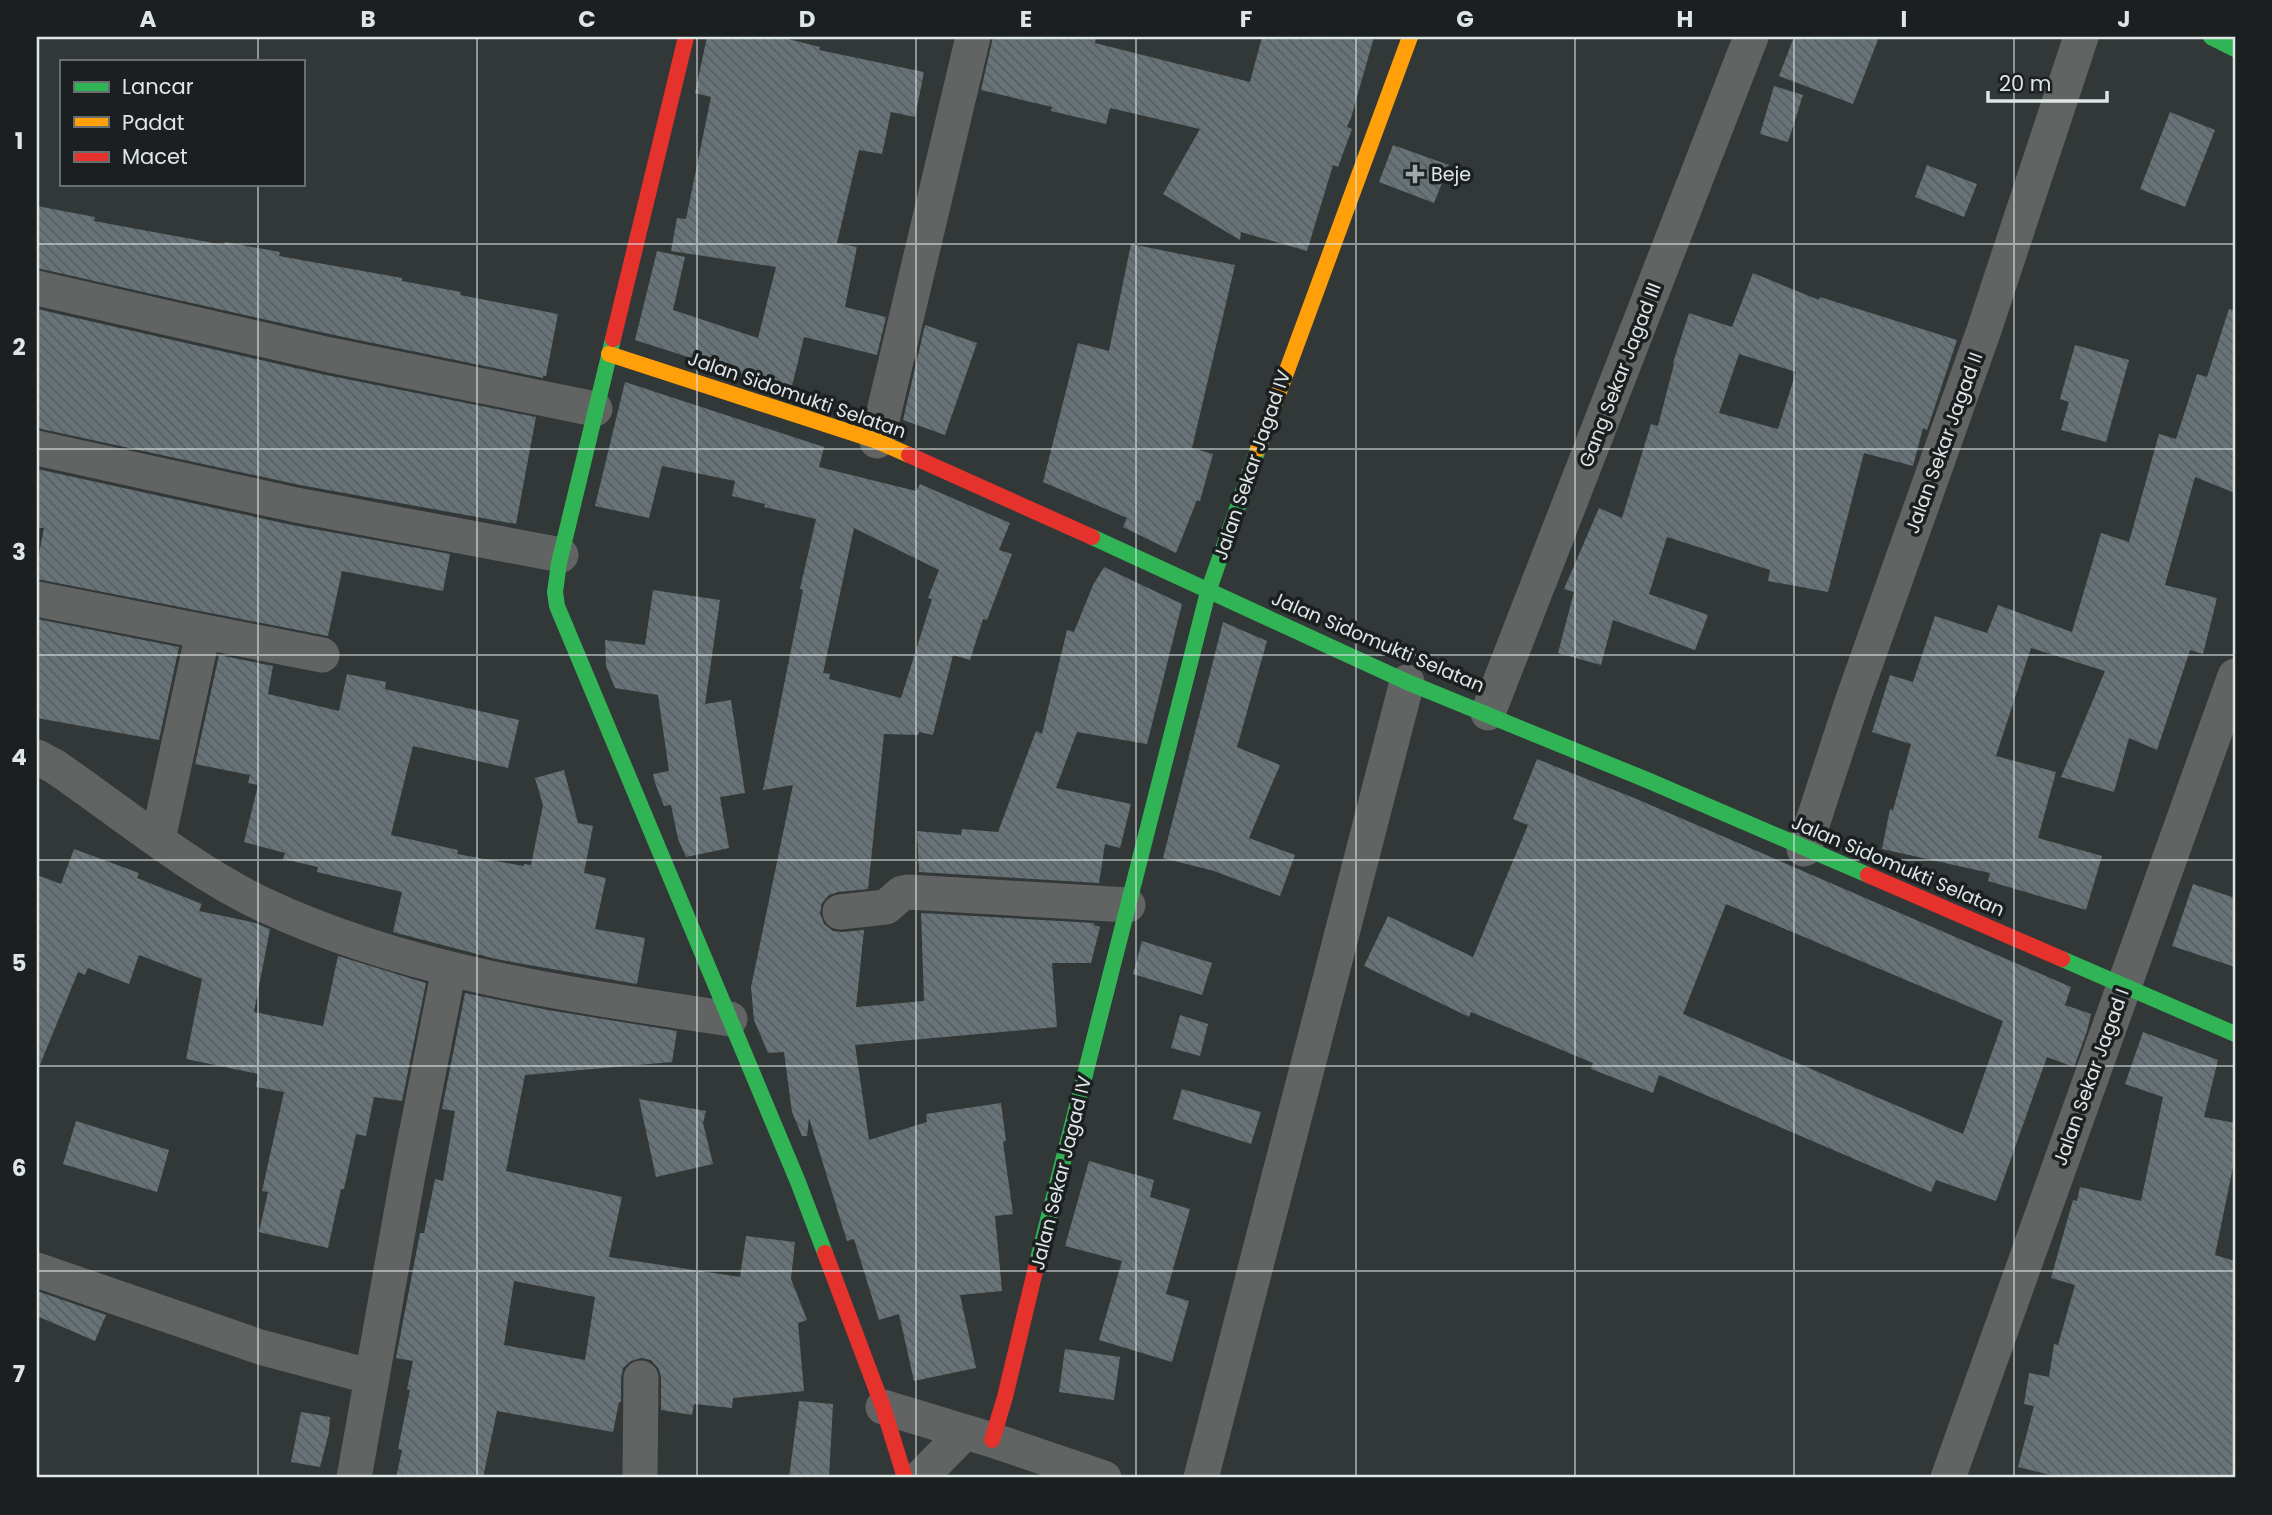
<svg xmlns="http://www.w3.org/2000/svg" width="2272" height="1515" viewBox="0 0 2272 1515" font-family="Poppins,sans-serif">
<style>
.building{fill:url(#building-back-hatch);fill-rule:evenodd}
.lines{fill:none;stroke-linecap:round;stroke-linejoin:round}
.street{stroke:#626464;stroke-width:35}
.fast{stroke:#30b455;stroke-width:16}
.slow{stroke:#ff9f0a;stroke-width:16}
.jam{stroke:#e5322d;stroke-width:16}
.grid{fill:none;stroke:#dfe6e6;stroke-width:2;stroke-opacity:0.55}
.poi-dot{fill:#a2a9a9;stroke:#1b1f20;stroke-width:2.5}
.labels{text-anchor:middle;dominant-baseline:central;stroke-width:7;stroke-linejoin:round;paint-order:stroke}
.poi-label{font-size:19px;fill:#dfe6e6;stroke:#1b1f20;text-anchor:start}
.street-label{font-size:19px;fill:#dfe6e6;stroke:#1b1f20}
.neatline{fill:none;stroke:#dfe6e6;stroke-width:2.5}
.grid-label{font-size:23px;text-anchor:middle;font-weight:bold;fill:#dfe6e6}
</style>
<defs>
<pattern id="building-back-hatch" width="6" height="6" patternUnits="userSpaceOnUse" patternTransform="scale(1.75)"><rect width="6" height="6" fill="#687378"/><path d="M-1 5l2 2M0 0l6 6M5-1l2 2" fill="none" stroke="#575e61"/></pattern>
</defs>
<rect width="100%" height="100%" fill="#323737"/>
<g class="building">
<path d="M707 37H780L820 47 819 50 924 72 915 117 891 112 882 154 859 150 837 243 857 247 845 307 886 317 877 355 804 337 791 390 635 340 657 251 685 257 673 310 758 338 776 267 671 251 677 218 686 219 711 97 695 93Z"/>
<path d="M993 37H1096L1095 43 1250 82 1262 37H1374L1351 118 1347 127 1352 129 1338 167 1333 165 1307 251 1241 232 1240 240 1163 194 1200 129 1110 108 1106 124 1051 111 1052 107 981 90Z"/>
<path d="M1794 37H1879L1853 104 1779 76Z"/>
<path d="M1774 86 1803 95 1788 142 1760 134Z"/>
<path d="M2170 112 2215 130 2185 207 2140 189Z"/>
<path d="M1393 145 1449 165 1434 203 1379 182Z"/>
<path d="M1927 165 1977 184 1964 217 1915 197Z"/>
<path d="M37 206 95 217 94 221 224 245 225 242 280 252 279 256 402 278V281L461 292 460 295 558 314 546 376H543V378L334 335 37 268Z"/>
<path d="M1131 244 1235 265 1192 448 1213 454 1200 501 1197 500 1176 553 1123 527 1127 518 1043 482 1078 343 1109 351Z"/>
<path d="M1753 273 1819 300 1820 297 1957 340 1927 430 1923 428 1913 466 1864 453 1828 592 1768 581 1770 570 1667 537 1649 594 1708 615 1695 650 1613 620 1601 665 1558 653 1574 592 1564 589 1599 508 1622 518 1651 424 1658 426 1674 364 1673 363 1689 313 1732 327ZM1739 354 1796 372 1778 429 1719 413Z"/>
<path d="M37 309 326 375 536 417 516 524 300 485 37 428Z"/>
<path d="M2229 309 2235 310V493L2195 477 2165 585 2217 598 2203 654 2190 650 2157 750 2129 738 2114 792 2061 777 2105 671 2031 648 1996 756 2056 772 2038 838 2102 856 2086 910 1988 881 1990 873 1882 849 1890 809 1893 810 1911 744 1872 732 1890 675 1913 682 1935 616 1987 633 1998 605 2072 632 2101 533 2129 542 2159 434 2176 439 2197 374 2207 377Z"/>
<path d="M925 325 977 343 945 435 903 420Z"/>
<path d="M2075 345 2129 360 2106 442 2061 430 2069 402 2060 399Z"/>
<path d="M625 382 824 447 819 467 916 491 920 484 1010 523 999 550 1012 554 987 620 983 619 970 660 953 655 933 735 919 732 918 735 884 734 868 889 838 892 829 895 822 903 820 913 824 924 833 931 842 932 864 930 856 1007 924 1001 921 913 1094 923V925L1100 927 1091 963H1052L1057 1027 855 1045 869 1140 927 1122 926 1114 1001 1103 1006 1141 1003 1142 1013 1214 995 1216 1002 1291 960 1295 976 1368 914 1381 899 1314 879 1320 854 1239 847 1241 809 1118 807 1136H802L792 1112 784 1052 768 1053 754 1020 751 987 793 785 763 790 803 590 800 589 816 519 764 507 765 504 732 496 735 481 662 466 649 518 595 506ZM854 528 939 570 928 598 932 599 901 698 829 679 830 674 823 673Z"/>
<path d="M37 469 292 525 450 554 443 591 342 571 328 636 37 579V564L44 528H37Z"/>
<path d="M1104 567 1182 604 1147 744 1077 732 1056 788 1131 804 1120 848 1105 844 1099 883 919 872 917 831 961 835 962 829 998 832 1036 731 1042 734 1067 630 1074 632 1093 585Z"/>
<path d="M653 590 720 600 705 704 731 700 745 793 720 797 729 848 686 857 678 839 671 805 664 806 655 783 653 774 669 771 658 695 615 688 606 666 605 640 645 645Z"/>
<path d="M37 619 179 647 159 740 37 718Z"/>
<path d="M1223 622 1267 641 1237 747 1280 765 1249 838 1295 855 1280 896 1214 871 1163 858Z"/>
<path d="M219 655 273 666 268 694 339 711 347 674 386 682 385 689 519 720 508 768 413 746 391 835 458 850 457 854 524 866V864L531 865 543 805 535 778 564 770 578 823 593 826 584 873 606 878 595 929 645 938 637 984 496 959 393 932 402 892 317 872 318 867 283 859 285 853 244 842 258 785 248 783 250 775 195 764Z"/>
<path d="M1537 759 1639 800 2071 987 2065 1005 2091 1014 2087 1031 2074 1067 2047 1057 1996 1201 1936 1180 1931 1192 1659 1075 1653 1093 1591 1069 1593 1063 1471 1012 1469 1017 1364 966 1388 916 1473 957 1528 825 1513 819ZM1726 904 2003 1021 1963 1134 1683 1014Z"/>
<path d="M74 849 139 873 137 878 202 904 199 911 252 922 270 929 254 1012 323 1026 338 956 426 983 402 1101 374 1097 366 1136 356 1134 344 1189H341L328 1248 259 1232 268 1192 262 1191 284 1092 256 1087 258 1074 186 1059 202 979 139 955 129 984 88 968 85 975 78 972 37 1072V875L61 884Z"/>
<path d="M2193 884 2235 898V967L2172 946Z"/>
<path d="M1142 941 1212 963 1202 995 1133 974Z"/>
<path d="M465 993 548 1010 677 1031 672 1062 525 1075 506 1171 622 1197 609 1257 740 1277 746 1236 795 1242 791 1279 807 1320 798 1323 804 1391 733 1398 732 1408 694 1404 692 1415 661 1410V1378L659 1369 651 1360 641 1358 631 1361 623 1368 621 1378V1402H619L613 1432 497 1411 483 1478H396L402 1450 398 1449 410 1390 407 1389 413 1361 396 1358 420 1233H424L435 1179 443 1181 455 1111 442 1109ZM514 1281 595 1297 585 1360 504 1345Z"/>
<path d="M1180 1015 1208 1024 1200 1056 1171 1048Z"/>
<path d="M2143 1032 2218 1060 2204 1117 2235 1123V1157L2215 1255 2235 1261V1478H2063L2018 1467 2034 1406 2024 1404 2029 1373 2049 1377 2054 1344 2058 1345 2075 1285 2051 1278 2073 1200 2077 1201 2080 1187 2141 1201 2163 1097 2125 1084Z"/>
<path d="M1182 1089 1261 1112 1251 1144 1173 1119Z"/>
<path d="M639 1099 706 1111 703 1123 713 1164 656 1177Z"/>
<path d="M76 1121 169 1150 157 1192 63 1164Z"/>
<path d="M1089 1161 1154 1180 1150 1197 1190 1209 1166 1294 1189 1301 1172 1362 1099 1340 1122 1261 1065 1246Z"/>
<path d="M37 1291 106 1315 95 1341 37 1316Z"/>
<path d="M1065 1349 1120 1357 1114 1400 1059 1392Z"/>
<path d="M799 1401 833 1404 829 1478H789Z"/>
<path d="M301 1412 330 1417 329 1432 320 1467 291 1462Z"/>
</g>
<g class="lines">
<g class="street">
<path d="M37 288 330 355 595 409"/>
<path d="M877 441 973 37"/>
<path d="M37 448 296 505 561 555"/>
<path d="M37 599 322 655"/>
<path d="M1488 713 1751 37"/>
<path d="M37 757 54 766C120 811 190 870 262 904 408 973 572 995 730 1019"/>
<path d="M158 839 203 633"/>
<path d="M1804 849 1853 699 1984 330 2081 37"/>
<path d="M840 912 886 907 902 893 908 892 1128 905"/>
<path d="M37 1270 260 1347 372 1377"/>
<path d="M883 1407 992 1440 1104 1478"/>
<path d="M354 1478 408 1175 449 969"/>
<path d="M640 1478 641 1378"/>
<path d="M920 1478 964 1433"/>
<path d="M1201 1478 1407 682"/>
<path d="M1948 1478 2235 676"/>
</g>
<g class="fast">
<path d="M2211 37 2235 49"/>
<path d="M613 339 559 563 555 592 557 606 798 1182 825 1253"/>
<path d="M1092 537 1407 682 1647 780 1868 875"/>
<path d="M2062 959 2235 1034"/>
<path d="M1037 1263 1208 592 1258 449"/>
</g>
<g class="slow">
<path d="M609 354 877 441 909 455"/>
<path d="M1258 449 1410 37"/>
</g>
<g class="jam">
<path d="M613 339 686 37"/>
<path d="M909 455 1092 537"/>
<path d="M1868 875 2062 959"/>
<path d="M825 1253 883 1407 905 1478"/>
<path d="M992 1440 1005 1397 1037 1263"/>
</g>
</g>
<path class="grid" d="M258 37V61M477 37V1478M697 37V1478M916 37V1478M1136 37V1478M1356 37V1478M1575 37V1478M1794 37V1478M2014 37V1478M258 184V1478M37 244H2235M37 449H2235M37 655H2235M37 860H2235M37 1066H2235M37 1271H2235"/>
<path class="poi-dot" d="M1411.5 163.5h7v7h7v7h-7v7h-7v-7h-7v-7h7z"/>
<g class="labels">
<g class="poi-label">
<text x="1431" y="174">Beje</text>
</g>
<g class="street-label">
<text transform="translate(1620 375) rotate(-69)">Gang Sekar Jagad III</text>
<text transform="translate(797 395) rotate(19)">Jalan Sidomukti Selatan</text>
<text transform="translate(1944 443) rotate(-70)">Jalan Sekar Jagad II</text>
<text transform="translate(1252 465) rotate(-71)">Jalan Sekar Jagad IV</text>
<text transform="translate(1378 642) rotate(23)">Jalan Sidomukti Selatan</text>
<text transform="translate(1898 866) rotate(23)">Jalan Sidomukti Selatan</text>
<text transform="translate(2091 1077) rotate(-70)">Jalan Sekar Jagad I</text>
<text transform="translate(1061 1173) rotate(-76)">Jalan Sekar Jagad IV</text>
</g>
</g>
<rect width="2272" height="1515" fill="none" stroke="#1b1f20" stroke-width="77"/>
<rect x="60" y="60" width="245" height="126" fill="#1b1f20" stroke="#696f6f" stroke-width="2"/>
<rect x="74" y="82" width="35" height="10" fill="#30b455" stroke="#696f6f" stroke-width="2"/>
<text x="122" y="94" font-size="21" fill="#dfe6e6">Lancar</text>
<rect x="74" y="117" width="35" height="10" fill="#ff9f0a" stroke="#696f6f" stroke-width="2"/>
<text x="122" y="130" font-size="21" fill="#dfe6e6">Padat</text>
<rect x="74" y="152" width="35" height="10" fill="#e5322d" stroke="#696f6f" stroke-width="2"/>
<text x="122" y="164" font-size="21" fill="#dfe6e6">Macet</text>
<path d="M1988 91v10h119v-10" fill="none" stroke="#dfe6e6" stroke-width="3.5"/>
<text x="1999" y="91" font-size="21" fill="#dfe6e6" stroke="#1b1f20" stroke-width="5" paint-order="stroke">20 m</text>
<rect x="38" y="38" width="2196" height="1438" class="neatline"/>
<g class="grid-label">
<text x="148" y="27">A</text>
<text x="368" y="27">B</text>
<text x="587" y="27">C</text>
<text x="807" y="27">D</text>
<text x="1026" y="27">E</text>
<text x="1246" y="27">F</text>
<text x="1465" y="27">G</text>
<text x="1685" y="27">H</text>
<text x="1904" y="27">I</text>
<text x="2124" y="27">J</text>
<text x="19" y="149">1</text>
<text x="19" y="355">2</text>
<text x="19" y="560">3</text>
<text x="19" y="765">4</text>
<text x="19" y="971">5</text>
<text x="19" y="1176">6</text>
<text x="19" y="1382">7</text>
</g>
</svg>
